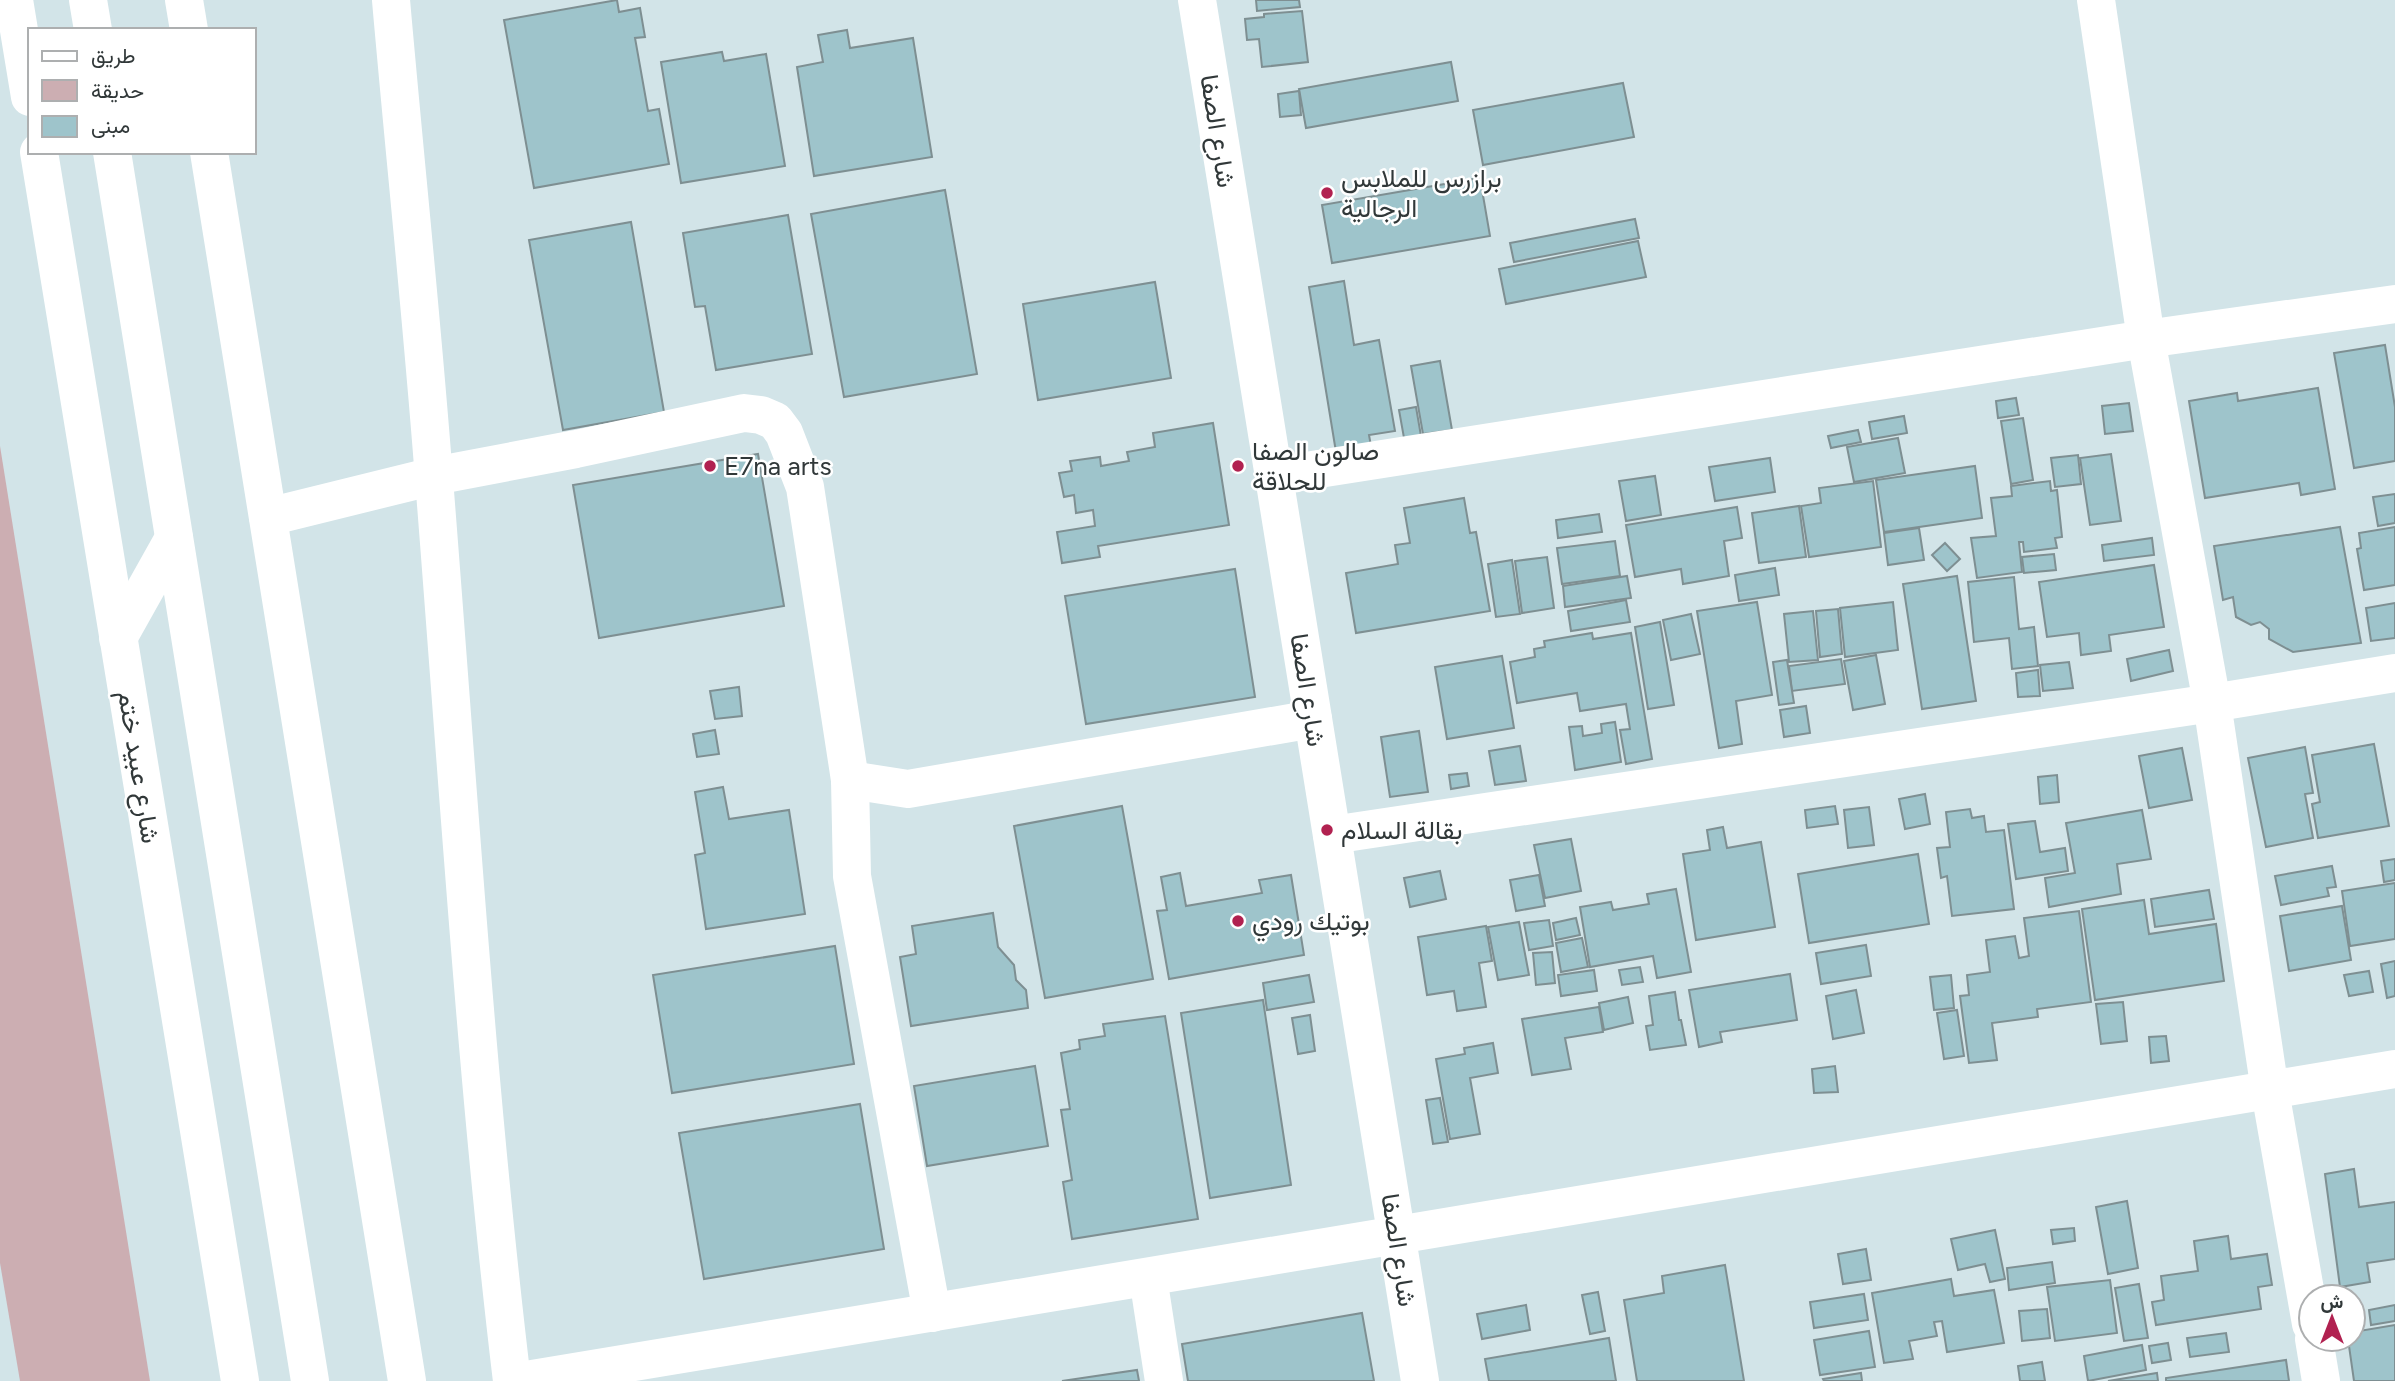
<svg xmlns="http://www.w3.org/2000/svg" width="2395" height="1381" viewBox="0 0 2395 1381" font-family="Figtree,Vazirmatn,sans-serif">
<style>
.green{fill:#ccaeb2}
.building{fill:#9ec4cb;stroke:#7e8f92;stroke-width:2}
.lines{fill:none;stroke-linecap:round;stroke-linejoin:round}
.street{stroke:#fff;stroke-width:38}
.secondary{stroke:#fff;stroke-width:38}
.primary{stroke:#fff;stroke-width:38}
.poi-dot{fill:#b12150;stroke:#fff;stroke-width:2.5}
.labels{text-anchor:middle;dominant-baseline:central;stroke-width:5;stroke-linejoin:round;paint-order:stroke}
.street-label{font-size:26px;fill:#313839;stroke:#fff}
.poi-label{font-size:26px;fill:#313839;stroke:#fff;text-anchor:start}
</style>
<rect width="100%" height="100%" fill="#d2e4e8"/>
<path class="green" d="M0 446 150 1381H20L0 1263Z"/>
<g class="building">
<path d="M617 0 619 12 640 8 645 37 635 38 648 111 659 109 669 164 534 188 504 20Z"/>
<path d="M1256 0H1299L1300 7 1257 11Z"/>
<path d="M1302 11 1308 62 1262 67 1259 39 1247 40 1245 19 1264 17V14Z"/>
<path d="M847 30 850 48 913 38 932 157 814 176 797 67 823 62 818 35Z"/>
<path d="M722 52 724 61 766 54 785 166 681 183 661 62Z"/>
<path d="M1451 62 1458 101 1306 128 1299 89Z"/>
<path d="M1623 83 1634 137 1483 165 1473 110Z"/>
<path d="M1299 91 1301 115 1280 117 1278 94Z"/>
<path d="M1480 178 1490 236 1332 263 1322 205Z"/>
<path d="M945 190 977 374 844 397 811 214Z"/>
<path d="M788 215 812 354 716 370 705 306 695 307 683 233Z"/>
<path d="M1635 219 1639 238 1514 262 1510 243Z"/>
<path d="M631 222 664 412 563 430 529 240Z"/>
<path d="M1638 241 1646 277 1506 304 1499 269Z"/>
<path d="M1344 281 1354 345 1379 340 1395 431 1369 435 1371 446 1336 452 1309 287Z"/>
<path d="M1155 282 1171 378 1038 400 1023 304Z"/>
<path d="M2385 345 2395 407V461L2354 468 2334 353Z"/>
<path d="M1440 361 1452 430 1423 434 1411 366Z"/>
<path d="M2318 388 2335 489 2301 495 2299 483 2205 498 2189 401 2237 393 2238 401Z"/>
<path d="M2016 398 2019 415 1998 418 1996 401Z"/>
<path d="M2129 403 2133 431 2105 434 2102 406Z"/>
<path d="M1416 407 1421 436 1404 438 1399 410Z"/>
<path d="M1904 416 1907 433 1872 439 1869 422Z"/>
<path d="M2023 418 2033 480 2011 484 2001 421Z"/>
<path d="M1213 423 1229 525 1098 546 1100 557 1062 563 1057 532 1095 526 1093 510 1076 513 1074 495 1064 497 1059 473 1072 471 1070 461 1100 457 1101 466 1129 461 1127 452 1155 447 1153 433Z"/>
<path d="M1858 430 1861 442 1831 448 1828 436Z"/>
<path d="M1898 438 1905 473 1854 482 1847 447Z"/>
<path d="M758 454 784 606 599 638 573 485Z"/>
<path d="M2111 454 2121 521 2090 525 2080 458Z"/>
<path d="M2078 455 2081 484 2055 487 2051 458Z"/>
<path d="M1770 458 1775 492 1715 501 1709 467Z"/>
<path d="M1975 466 1982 518 1884 532 1876 480Z"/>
<path d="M1655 476 1661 515 1626 521 1619 481Z"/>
<path d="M1873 481 1881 547 1809 557 1801 506 1821 503 1819 488Z"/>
<path d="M2050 481 2051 491 2057 490 2062 537 2055 538 2057 548 2024 552 2023 542H2019L2022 572 1977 578 1971 538 1996 536 1991 498 2012 496 2011 486Z"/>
<path d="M2395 494V523L2378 526 2373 497Z"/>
<path d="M1464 498 1470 533 1476 532 1490 611 1356 633 1346 573 1398 564 1395 545 1410 543 1404 508Z"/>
<path d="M1799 506 1806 557 1759 563 1752 513Z"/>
<path d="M1737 507 1742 538 1724 541 1729 576 1683 584 1681 569 1635 577 1626 525Z"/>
<path d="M1599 514 1602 532 1558 538 1556 520Z"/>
<path d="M2340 527 2361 643 2293 652 2269 639V629L2260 622 2251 625 2236 617 2233 597 2223 600 2214 546Z"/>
<path d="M2395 527V585L2364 590 2357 549 2361 548 2359 533Z"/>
<path d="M1919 528 1924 560 1888 565 1884 533Z"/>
<path d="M2152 538 2154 555 2104 561 2102 545Z"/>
<path d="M1615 541 1620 576 1562 584 1557 548Z"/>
<path d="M1945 543 1960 559 1947 571 1932 555Z"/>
<path d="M2054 554 2056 570 2024 573 2022 557Z"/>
<path d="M1547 557 1554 608 1522 613 1515 561Z"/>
<path d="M1512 560 1520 614 1496 617 1488 564Z"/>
<path d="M2154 565 2164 627 2109 635 2111 651 2081 655 2079 633 2047 637 2039 582Z"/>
<path d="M1775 568 1779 595 1739 601 1735 575Z"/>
<path d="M1235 569 1255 697 1086 724 1065 596Z"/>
<path d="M1627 576 1631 598 1565 607 1563 586Z"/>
<path d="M1957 576 1976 701 1922 709 1903 584Z"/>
<path d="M2014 577 2019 629 2034 627 2038 666 2012 669 2009 638 1974 642 1968 582Z"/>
<path d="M1626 600 1630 622 1571 631 1568 611Z"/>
<path d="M1757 602 1772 695 1736 701 1742 744 1719 748 1697 611Z"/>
<path d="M1893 602 1898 650 1845 657 1840 608Z"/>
<path d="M2395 603V638L2371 641 2366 608Z"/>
<path d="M1838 609 1842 654 1820 657 1816 611Z"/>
<path d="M1813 611 1818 660 1789 662 1784 614Z"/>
<path d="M1691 614 1700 654 1671 660 1663 620Z"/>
<path d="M1660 622 1674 705 1648 709 1635 627Z"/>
<path d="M1592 633 1593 639 1631 633 1652 759 1626 764 1620 730 1630 729 1626 704 1580 711 1577 693 1517 703 1510 662 1535 657 1534 649 1545 647 1544 641Z"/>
<path d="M2169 650 2173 671 2131 681 2127 659Z"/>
<path d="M1876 655 1885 704 1853 710 1844 661Z"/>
<path d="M1502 656 1514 728 1447 739 1435 667Z"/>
<path d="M1841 659 1845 684 1792 691 1789 666Z"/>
<path d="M1787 660 1794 703 1779 705 1773 662Z"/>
<path d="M2069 662 2073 688 2043 691 2040 665Z"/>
<path d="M2038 670 2040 696 2018 697 2016 673Z"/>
<path d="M739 687 742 716 715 719 710 691Z"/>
<path d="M1806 706 1810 733 1784 737 1780 710Z"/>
<path d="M1615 722 1621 762 1575 770 1569 727 1582 726 1583 736 1602 733 1601 724Z"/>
<path d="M715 730 719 754 697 757 693 734Z"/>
<path d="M1419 731 1428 792 1390 797 1381 737Z"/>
<path d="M2374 744 2389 826 2318 838 2312 804 2320 802 2312 755Z"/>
<path d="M1520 746 1526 781 1495 785 1489 751Z"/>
<path d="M2305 747 2313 793 2305 794 2313 838 2266 847 2248 758Z"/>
<path d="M2182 748 2192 800 2149 808 2139 756Z"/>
<path d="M1467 773 1469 786 1451 789 1449 775Z"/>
<path d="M2057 775 2059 802 2040 804 2038 777Z"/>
<path d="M723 787 729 819 789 810 805 914 706 929 695 855 705 853 695 792Z"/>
<path d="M1925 794 1930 824 1905 829 1899 799Z"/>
<path d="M1122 806 1153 979 1045 998 1014 826Z"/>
<path d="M1835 806 1838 824 1807 828 1805 810Z"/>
<path d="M1869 807 1874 845 1848 848 1844 810Z"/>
<path d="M1970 809 1972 818 1984 816 1986 832 2004 830 2014 909 1952 916 1947 876 1941 878 1937 848 1950 847 1946 812Z"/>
<path d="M2142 810 2151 859 2117 864 2121 894 2049 907 2045 878 2075 873 2066 823Z"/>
<path d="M2035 821 2040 852 2065 848 2068 871 2016 879 2008 824Z"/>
<path d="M1723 827 1727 848 1761 842 1775 927 1696 940 1683 854 1710 850 1707 830Z"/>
<path d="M1571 839 1581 891 1545 898 1534 845Z"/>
<path d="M1918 854 1929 924 1809 943 1798 874Z"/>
<path d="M2395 859V880L2384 882 2381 861Z"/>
<path d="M2332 866 2336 887 2327 888 2329 896 2281 905 2275 876Z"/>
<path d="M1440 871 1446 899 1410 907 1404 878Z"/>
<path d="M1180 873 1186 906 1262 893 1259 880 1291 875 1304 955 1169 979 1157 911 1167 910 1161 877Z"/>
<path d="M1539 875 1545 906 1516 911 1510 880Z"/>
<path d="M2395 883V939L2350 946 2342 891Z"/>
<path d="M1676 889 1691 972 1657 978 1653 956 1590 967 1580 907 1611 902 1613 910 1649 904 1647 894Z"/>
<path d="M2209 890 2214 919 2155 927 2151 899Z"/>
<path d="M2144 900 2149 934 2216 924 2224 981 2095 1000 2082 909Z"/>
<path d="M2342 906 2351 960 2289 971 2280 916Z"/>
<path d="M2079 911 2091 1002 2037 1009 2038 1017 1992 1023 1997 1060 1969 1063 1960 996 1969 995 1967 975 1990 972 1986 940 2015 936 2019 958 2029 956 2024 918Z"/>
<path d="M993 913 998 947 1014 965 1016 980 1026 990 1028 1008 911 1026 900 957 916 954 912 926Z"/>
<path d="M1576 918 1580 935 1556 940 1553 923Z"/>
<path d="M1549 920 1553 946 1529 950 1524 923Z"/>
<path d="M1519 922 1529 975 1498 980 1488 927Z"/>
<path d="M1486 926 1492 961 1479 963 1486 1007 1457 1011 1454 991 1427 995 1418 937Z"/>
<path d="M1582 938 1588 967 1561 972 1556 943Z"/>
<path d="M1866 945 1871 976 1821 984 1816 953Z"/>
<path d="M835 946 854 1064 672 1093 653 975Z"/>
<path d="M1552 952 1555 983 1536 985 1533 953Z"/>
<path d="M2395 961V996L2387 998 2381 964Z"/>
<path d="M1640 967 1643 982 1622 985 1619 970Z"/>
<path d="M1594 970 1597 991 1561 996 1558 975Z"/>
<path d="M2369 971 2373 992 2349 996 2344 975Z"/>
<path d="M1790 974 1797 1020 1720 1032 1722 1042 1699 1047 1689 990Z"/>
<path d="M1309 975 1314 1002 1267 1010 1263 983Z"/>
<path d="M1951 975 1954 1008 1934 1010 1930 977Z"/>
<path d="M1856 990 1864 1033 1833 1039 1826 996Z"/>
<path d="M1675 992 1679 1020H1681L1686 1045 1650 1050 1646 1026 1653 1025 1649 996Z"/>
<path d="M1628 997 1633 1023 1604 1030 1599 1003Z"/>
<path d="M1263 1000 1291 1185 1210 1198 1181 1013Z"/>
<path d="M2123 1002 2127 1041 2101 1044 2096 1004Z"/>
<path d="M1599 1007 1603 1032 1565 1038 1571 1069 1532 1075 1522 1019Z"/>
<path d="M1957 1010 1964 1056 1944 1059 1937 1013Z"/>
<path d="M1310 1015 1315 1051 1298 1054 1292 1018Z"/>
<path d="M1165 1016 1198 1219 1072 1239 1063 1182 1072 1180 1061 1110 1070 1109 1061 1053 1080 1049 1079 1040 1105 1036 1103 1024Z"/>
<path d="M2166 1036 2169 1061 2151 1063 2149 1037Z"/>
<path d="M1493 1043 1498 1073 1470 1078 1480 1134 1450 1139 1436 1059 1465 1054 1464 1048Z"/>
<path d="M1035 1066 1048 1146 927 1166 914 1086Z"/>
<path d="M1835 1066 1838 1092 1814 1093 1812 1069Z"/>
<path d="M1440 1098 1448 1142 1433 1144 1426 1100Z"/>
<path d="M860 1104 884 1249 704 1279 679 1133Z"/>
<path d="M2354 1169 2359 1207 2395 1202V1259L2367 1263 2370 1282 2340 1287 2325 1174Z"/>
<path d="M2127 1201 2138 1268 2108 1274 2096 1207Z"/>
<path d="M2074 1228 2075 1241 2053 1244 2051 1230Z"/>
<path d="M1995 1230 2005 1279 1990 1282 1985 1264 1958 1270 1951 1239Z"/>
<path d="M2228 1236 2231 1259 2267 1254 2272 1285 2258 1287 2261 1309 2156 1325 2152 1302 2164 1300 2161 1276 2198 1271 2194 1241Z"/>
<path d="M1866 1249 1871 1280 1843 1284 1838 1254Z"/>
<path d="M2052 1262 2055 1283 2009 1290 2007 1268Z"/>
<path d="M1725 1265 1744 1381H1637L1624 1300 1664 1293 1662 1276Z"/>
<path d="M1951 1279 1954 1296 1994 1290 2004 1343 1947 1352 1942 1321 1934 1322 1937 1336 1909 1341 1913 1359 1884 1363 1872 1293Z"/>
<path d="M2110 1280 2117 1333 2055 1341 2047 1287Z"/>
<path d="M2139 1284 2148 1338 2124 1341 2115 1288Z"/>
<path d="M1598 1292 1605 1331 1590 1334 1582 1295Z"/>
<path d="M1864 1294 1868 1320 1814 1328 1810 1302Z"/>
<path d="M1526 1305 1530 1330 1482 1339 1477 1314Z"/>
<path d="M2395 1305V1321L2371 1325 2369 1310Z"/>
<path d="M2047 1309 2050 1338 2022 1341 2019 1311Z"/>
<path d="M1362 1313 1374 1381H1188L1182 1344Z"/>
<path d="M2395 1325V1381H2354L2348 1339H2353V1332Z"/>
<path d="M1869 1331 1875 1367 1820 1375 1814 1340Z"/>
<path d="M2226 1333 2229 1352 2190 1357 2187 1338Z"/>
<path d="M1609 1338 1616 1381H1489L1485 1359Z"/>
<path d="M2168 1343 2171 1360 2152 1363 2149 1346Z"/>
<path d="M2142 1345 2146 1370 2088 1381 2084 1356Z"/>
<path d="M2286 1360 2289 1381H2166V1378Z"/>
<path d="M2042 1362 2045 1381H2020L2018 1366Z"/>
<path d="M1137 1370 1139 1381H1062Z"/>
<path d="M1861 1373 1862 1381H1824L1823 1379Z"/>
<path d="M2157 1373 2158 1381H2108Z"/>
</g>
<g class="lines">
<g class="street">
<path d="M391 0C405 160 422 319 434 479 458 780 476 1081 512 1381"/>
<path d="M2096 0 2146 339 2212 703 2270 1091 2311 1324"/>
<path d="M1274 476 2146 339 2395 304"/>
<path d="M268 517 434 476 576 449 744 413 761 415 775 421 784 433 805 487 850 780 852 876 932 1313"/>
<path d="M850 780 908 789 1313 719"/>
<path d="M1332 835 2212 703 2395 673"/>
<path d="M1148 1277 1164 1381"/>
<path d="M2314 1339 2321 1381"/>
<path d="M520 1381 2395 1069"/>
</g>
<g class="secondary">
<path d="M14 0 30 97"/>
<path d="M1197 0 1420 1381"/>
<path d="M39 152 240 1381"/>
</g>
<g class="primary">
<path d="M88 0 93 30"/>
<path d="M184 0 189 30"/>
<path d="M112 152 310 1381"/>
<path d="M209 152 407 1381"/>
<path d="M118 638 174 538"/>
</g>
</g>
<g class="poi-dot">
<circle cx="1327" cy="193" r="7"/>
<circle cx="710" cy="466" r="7"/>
<circle cx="1238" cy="466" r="7"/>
<circle cx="1327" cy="830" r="7"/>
<circle cx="1238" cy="921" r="7"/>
</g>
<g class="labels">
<g class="street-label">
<text transform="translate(1218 131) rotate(81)">شارع الصفا</text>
<text transform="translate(1308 690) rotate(81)">شارع الصفا</text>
<text transform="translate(139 767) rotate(81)">شارع عبيد ختم</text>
<text transform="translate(1399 1250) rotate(81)">شارع الصفا</text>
</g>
<g class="poi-label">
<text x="1341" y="178">برازرس للملابس<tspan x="1341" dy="30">الرجالية</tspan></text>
<text x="1252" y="451">صالون الصفا<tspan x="1252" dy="30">للحلاقة</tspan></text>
<text x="724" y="466">E7na arts</text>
<text x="1341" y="830">بقالة السلام</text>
<text x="1252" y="921">بوتيك رودي</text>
</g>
</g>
<rect x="28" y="28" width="228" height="126" fill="#ffffff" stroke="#adafb0" stroke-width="2"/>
<rect x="42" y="51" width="35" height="10" fill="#ffffff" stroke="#adafb0" stroke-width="2"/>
<text x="91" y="63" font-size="21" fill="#313839">طريق</text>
<rect x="42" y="80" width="35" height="21" fill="#ccaeb2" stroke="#adafb0" stroke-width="2"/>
<text x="91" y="98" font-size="21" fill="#313839">حديقة</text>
<rect x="42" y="116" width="35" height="21" fill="#9ec4cb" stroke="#adafb0" stroke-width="2"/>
<text x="91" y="133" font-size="21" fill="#313839">مبنى</text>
<g transform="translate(2332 1318)"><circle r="33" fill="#ffffff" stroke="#adafb0" stroke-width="2"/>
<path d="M0-5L12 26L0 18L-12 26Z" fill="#b12150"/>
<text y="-10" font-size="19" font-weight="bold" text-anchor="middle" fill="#313839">ش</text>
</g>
</svg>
